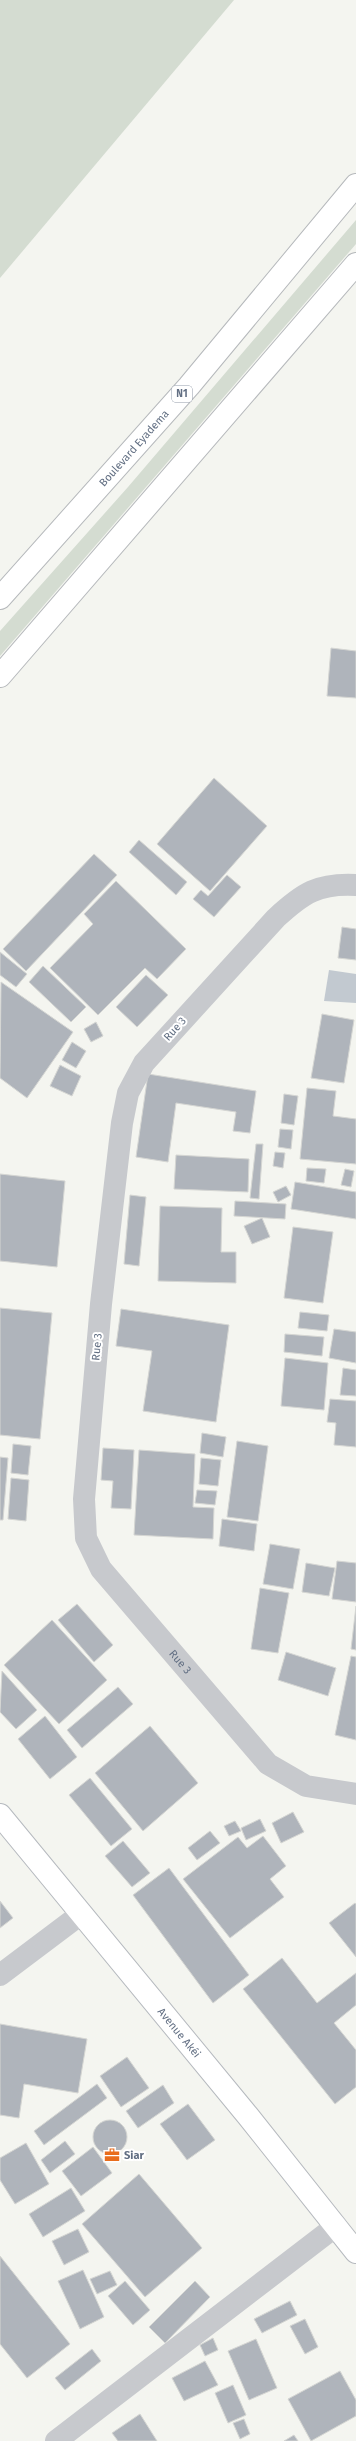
<svg xmlns="http://www.w3.org/2000/svg" width="356" height="2441" viewBox="0 0 356 2441" font-family="'Fira Sans',sans-serif">
<style>
.green{fill:#d4dcd1}
.water{fill:#c2c9d0}
.building{fill:#afb4bb;stroke:#d5d6d3}
.lines{fill:none;stroke-linecap:round;stroke-linejoin:round}
.secondary-casing{stroke:#b6babf;stroke-width:24}
.trunk-casing{stroke:#b6b9bc;stroke-width:24}
.minor{stroke:#c7c9cd;stroke-width:22}
.secondary{stroke:#fff;stroke-width:22}
.trunk{stroke:#fff;stroke-width:22}
.labels{text-anchor:middle;dominant-baseline:central;stroke-width:4;stroke-linejoin:round;paint-order:stroke}
.shield{fill:#fff;stroke:#919aa8;stroke-width:1}
.shield-label{font-size:10px;font-weight:bold;fill:#626f83}
.street-label{font-size:11px;fill:#626f83;stroke:#fff}
.poi-label{font-size:11px;font-weight:bold;fill:#626f83;stroke:#fff;text-anchor:start}
</style>
<rect width="100%" height="100%" fill="#f4f5f0"/>
<g class="green">
<path d="M0 0H234L0 278Z"/>
<path d="M356 220V244L0 656V631L128 487Z"/>
</g>
<path class="water" d="M329 970 356 974V1003L324 1001Z"/>
<g class="building">
<path d="M331 648 356 651V698L327 696Z"/>
<path d="M214 778 267 826 210 891 157 844Z"/>
<path d="M139 840 187 882 176 895 129 852Z"/>
<path d="M94 854 117 875 26 971 3 949Z"/>
<path d="M227 875 241 887 214 917 193 899 201 890 208 896Z"/>
<path d="M116 881 186 949 157 979 145 968 98 1015 50 968 93 924 84 914Z"/>
<path d="M342 927 356 929V960L338 958Z"/>
<path d="M0 952 27 974 16 987 0 975Z"/>
<path d="M43 966 86 1007 71 1022 29 982Z"/>
<path d="M146 975 168 995 137 1027 116 1007Z"/>
<path d="M1 982 73 1032 27 1098 0 1078Z"/>
<path d="M322 1014 354 1020 344 1083 311 1078Z"/>
<path d="M96 1022 103 1036 91 1042 84 1029Z"/>
<path d="M72 1042 86 1051 76 1068 62 1060Z"/>
<path d="M60 1065 81 1076 72 1096 50 1086Z"/>
<path d="M148 1074 256 1091 250 1133 233 1131 236 1112 176 1103 168 1162 136 1157Z"/>
<path d="M307 1088 336 1091 333 1116 356 1119V1164L300 1159Z"/>
<path d="M284 1094 298 1096 294 1125 281 1123Z"/>
<path d="M280 1129 293 1130 291 1149 278 1147Z"/>
<path d="M256 1144H263L259 1199 250 1198Z"/>
<path d="M275 1152 285 1153 283 1168 273 1166Z"/>
<path d="M176 1155 249 1159 248 1192 174 1189Z"/>
<path d="M307 1168 326 1169 324 1183 306 1181Z"/>
<path d="M345 1169 354 1171 351 1187 341 1185Z"/>
<path d="M0 1174 65 1181 57 1267 0 1261Z"/>
<path d="M295 1182 356 1192V1219L291 1209Z"/>
<path d="M286 1186 291 1195 278 1202 273 1192Z"/>
<path d="M130 1195 146 1197 139 1266 124 1264Z"/>
<path d="M235 1201 286 1204 285 1219 234 1216Z"/>
<path d="M160 1206 222 1208 221 1252H236V1283L158 1281Z"/>
<path d="M262 1218 270 1237 252 1244 244 1226Z"/>
<path d="M293 1227 333 1232 323 1303 284 1298Z"/>
<path d="M0 1308 52 1313 40 1439 0 1435Z"/>
<path d="M121 1309 229 1325 216 1422 143 1411 152 1351 116 1346Z"/>
<path d="M300 1312 329 1315 327 1331 298 1328Z"/>
<path d="M334 1329 356 1332V1363L329 1358Z"/>
<path d="M285 1334 324 1337 322 1356 284 1352Z"/>
<path d="M285 1358 328 1363 324 1410 281 1406Z"/>
<path d="M343 1368 356 1370V1396L340 1395Z"/>
<path d="M330 1399 356 1401V1447L334 1445 336 1423 327 1422Z"/>
<path d="M202 1433 226 1437 223 1457 200 1453Z"/>
<path d="M237 1441 268 1446 258 1521 227 1517Z"/>
<path d="M13 1444 31 1446 28 1475 11 1473Z"/>
<path d="M103 1448 134 1450 131 1509 111 1508 113 1481 101 1480Z"/>
<path d="M139 1450 195 1454 193 1507 214 1508 213 1539 134 1535Z"/>
<path d="M0 1457 8 1458 3 1520H0Z"/>
<path d="M201 1458 221 1460 218 1486 199 1484Z"/>
<path d="M11 1478 29 1480 26 1521 8 1519Z"/>
<path d="M197 1490 217 1491 215 1505 195 1503Z"/>
<path d="M222 1519 257 1524 254 1551 219 1546Z"/>
<path d="M270 1544 300 1549 293 1589 263 1584Z"/>
<path d="M337 1561 356 1563V1602L332 1599Z"/>
<path d="M306 1563 335 1568 329 1596 302 1592Z"/>
<path d="M260 1588 289 1593 278 1653 251 1649Z"/>
<path d="M77 1604 113 1645 94 1662 58 1620Z"/>
<path d="M356 1606V1650L351 1649Z"/>
<path d="M52 1620 107 1680 59 1724 4 1665Z"/>
<path d="M286 1652 336 1668 328 1696 278 1680Z"/>
<path d="M351 1656 356 1657V1740L335 1735Z"/>
<path d="M2 1671 37 1710 16 1729 0 1712Z"/>
<path d="M118 1687 133 1704 82 1748 67 1730Z"/>
<path d="M45 1716 77 1757 50 1779 18 1739Z"/>
<path d="M150 1726 198 1783 143 1831 95 1773Z"/>
<path d="M90 1778 132 1829 111 1846 69 1795Z"/>
<path d="M293 1812 304 1832 281 1843 272 1823Z"/>
<path d="M260 1819 266 1831 246 1840 241 1828Z"/>
<path d="M235 1821 241 1831 229 1836 224 1826Z"/>
<path d="M210 1831 220 1843 197 1860 188 1848Z"/>
<path d="M263 1836 286 1866 270 1879 284 1897 230 1938 183 1879 238 1837 247 1848Z"/>
<path d="M123 1841 150 1873 132 1887 105 1856Z"/>
<path d="M169 1868 249 1975 213 2003 133 1895Z"/>
<path d="M0 1901 13 1918 0 1928Z"/>
<path d="M355 1903 356 1904V1957L329 1923Z"/>
<path d="M282 1958 317 2003 356 1973V2005L334 2023 356 2050V2087L335 2104 243 1989Z"/>
<path d="M0 2024 87 2039 78 2093 24 2084 19 2118 0 2115Z"/>
<path d="M127 2057 149 2088 121 2107 100 2076Z"/>
<path d="M97 2084 107 2098 44 2145 34 2131Z"/>
<path d="M163 2085 174 2103 138 2128 126 2111Z"/>
<path d="M188 2104 215 2140 187 2160 160 2124Z"/>
<circle cx="110" cy="2137" r="17"/>
<path d="M65 2141 75 2154 50 2173 41 2160Z"/>
<path d="M26 2143 49 2184 15 2204 0 2180V2158Z"/>
<path d="M93 2147 112 2173 81 2196 62 2171Z"/>
<path d="M139 2174 202 2248 145 2297 82 2224Z"/>
<path d="M71 2188 85 2211 43 2237 29 2214Z"/>
<path d="M78 2229 89 2252 64 2265 52 2241Z"/>
<path d="M0 2256 70 2344 27 2378 0 2344Z"/>
<path d="M83 2270 104 2317 80 2329 58 2281Z"/>
<path d="M110 2271 117 2285 97 2294 90 2279Z"/>
<path d="M125 2281 150 2310 133 2325 108 2296Z"/>
<path d="M195 2281 210 2297 165 2343 149 2327Z"/>
<path d="M290 2301 297 2315 262 2333 254 2319Z"/>
<path d="M305 2319 318 2347 305 2354 290 2326Z"/>
<path d="M213 2338 218 2350 205 2356 200 2345Z"/>
<path d="M256 2339 277 2388 249 2400 228 2351Z"/>
<path d="M92 2349 101 2361 65 2390 55 2378Z"/>
<path d="M205 2361 218 2385 184 2401 172 2378Z"/>
<path d="M340 2371 356 2400V2416L311 2441 288 2399Z"/>
<path d="M233 2385 246 2415 228 2423 215 2393Z"/>
<path d="M140 2414 157 2441H118L112 2433Z"/>
<path d="M244 2419 250 2434 240 2439 233 2423Z"/>
<path d="M294 2435 298 2441H284Z"/>
</g>
<g class="lines">
<g class="secondary-casing">
<g id="secondary">
<path id="s2" d="M0 1815 248 2116 356 2252"/>
</g>
</g>
<g class="trunk-casing">
<g id="trunk">
<path id="s3" d="M0 598 189 386 356 185"/>
<path d="M0 676 356 264"/>
</g>
</g>
<g class="minor">
<path id="s1" d="M356 885C318 883 303 893 276 918L144 1063 128 1093 122 1123 101 1304 84 1499 86 1538 101 1569 268 1764 306 1786 356 1794"/>
<path d="M0 1975 81 1914"/>
<path d="M56 2441 336 2226"/>
</g>
<use href="#secondary" class="secondary"/>
<use href="#trunk" class="trunk"/>
</g>
<defs>
<g id="office-bare" transform="scale(1.2)"><path d="M-6-3h4V-5.5h4V-3h4V5H-6ZM-1-4.5V-3h2v-1.5ZM-6 0V1H6V0Z" fill="#e96d1c" stroke="#fff" stroke-width="2.5" paint-order="stroke"/></g>
</defs>
<g fill-rule="evenodd">
<use href="#office-bare" x="112" y="2155"/>
</g>
<g class="labels">
<rect class="shield" x="172" y="386" width="20" height="16" rx="3"/>
<g class="shield-label">
<text x="182" y="394">N1</text>
</g>
<g class="street-label">
<text stroke="none"><textPath href="#s3" startOffset="201">Boulevard Eyadema</textPath></text>
<text transform="translate(175 1029) rotate(-48)">Rue 3</text>
<text transform="translate(97 1347) rotate(-85)">Rue 3</text>
<text stroke="none"><textPath href="#s1" startOffset="924">Rue 3</textPath></text>
<text stroke="none"><textPath href="#s2" startOffset="282">Avenue Akéi</textPath></text>
</g>
<g class="poi-label">
<text x="124" y="2155">Siar</text>
</g>
</g>
</svg>
